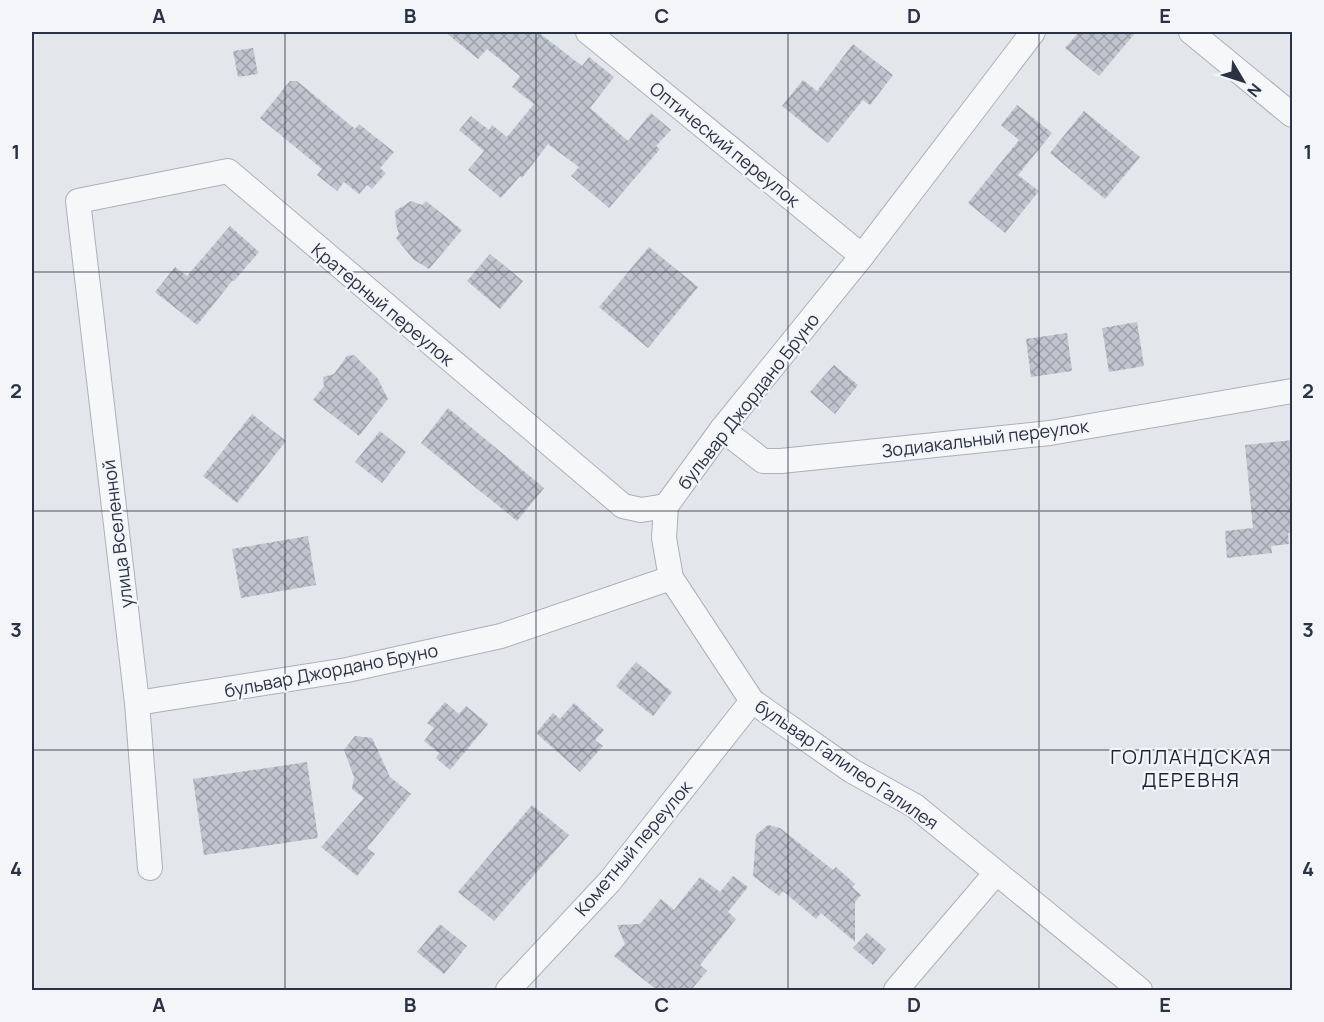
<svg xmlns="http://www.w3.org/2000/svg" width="1324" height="1022" viewBox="0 0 1324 1022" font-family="Manrope,sans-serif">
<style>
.building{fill:url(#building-cross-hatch)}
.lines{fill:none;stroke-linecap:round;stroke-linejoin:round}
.street-casing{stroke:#acb0b9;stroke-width:26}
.street{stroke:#f6f7f9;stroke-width:24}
.grid{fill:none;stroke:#2a3244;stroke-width:1.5;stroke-opacity:0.55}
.labels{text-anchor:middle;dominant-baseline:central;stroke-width:4.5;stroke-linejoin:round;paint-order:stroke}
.street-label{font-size:18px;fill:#2a3244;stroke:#f3f5f8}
.neighbourhood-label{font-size:20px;letter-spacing:1.5px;fill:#1c2335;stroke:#f3f5f8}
.neatline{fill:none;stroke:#2a3244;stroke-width:2}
.grid-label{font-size:20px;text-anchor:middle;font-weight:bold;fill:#2a3244}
</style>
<defs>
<pattern id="building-cross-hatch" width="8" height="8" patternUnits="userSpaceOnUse" patternTransform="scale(1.5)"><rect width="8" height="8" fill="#c0c4ce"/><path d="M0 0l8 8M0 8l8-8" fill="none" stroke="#9ca0a9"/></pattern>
</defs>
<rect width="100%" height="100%" fill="#e3e6eb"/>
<g class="building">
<path d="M445 32H538L582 66 589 57 614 77 590 108 628 141 651 113 671 130 656 146 660 149 609 208 571 176 579 167 548 144 522 178 520 176 501 198 468 170 484 151 459 130 471 116 489 130 492 125 507 137 534 104 512 87 520 76 487 49 478 59Z"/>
<path d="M1079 32H1136L1099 76 1065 48Z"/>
<path d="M853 44 893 75 870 105 863 100 828 143 782 106 803 80 817 91Z"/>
<path d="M253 48 258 74 238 77 233 51Z"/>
<path d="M290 81H297L355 129 359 124 394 152 380 168 386 173 372 189 367 185 359 194 344 182 337 191 317 175 322 169 260 118Z"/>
<path d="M1017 105 1052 133 1018 175 1039 191 1005 233 968 203 1019 140 1001 125Z"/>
<path d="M1084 111 1140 157 1105 199 1050 153Z"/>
<path d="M411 201 422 205 426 201 462 230 429 269 413 259 396 238 399 234 396 224 395 211Z"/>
<path d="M230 226 259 252 234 281 233 280 197 325 155 292 175 267 187 276Z"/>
<path d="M649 247 698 287 648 348 599 307Z"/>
<path d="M490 254 523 281 500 309 467 281Z"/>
<path d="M1137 322 1144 366 1109 372 1102 328Z"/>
<path d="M1067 333 1072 371 1031 377 1026 339Z"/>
<path d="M354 355 378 379 388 399 359 436 313 400 324 386 323 377 334 374 347 356Z"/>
<path d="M834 365 858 385 835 414 810 392Z"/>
<path d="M448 408 544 488 517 521 421 443Z"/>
<path d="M252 414 286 441 237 503 203 476Z"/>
<path d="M380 431 406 452 382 483 355 462Z"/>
<path d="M1293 440V532L1288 533 1289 544 1271 546 1272 553 1227 558 1225 531 1253 528 1245 445Z"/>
<path d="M308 536 316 585 241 598 232 549Z"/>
<path d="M636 662 672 692 653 716 616 686Z"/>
<path d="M445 702 459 714 466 706 488 724 450 770 436 758 439 753 424 741 434 728 427 723Z"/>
<path d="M574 703 604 730 595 740 603 746 580 772 536 733 553 713 560 719Z"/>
<path d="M355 736 372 738 390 777 411 794 367 848 375 854 357 876 321 847 364 798 352 789 354 777 344 750Z"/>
<path d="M307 762 318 838 204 855 193 779Z"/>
<path d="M532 805 569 835 494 921 458 892Z"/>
<path d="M768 825 780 828 833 870 836 867 855 884 852 887 861 895 855 902V942L821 913 816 919 783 891 779 896 753 876 756 835Z"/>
<path d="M733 876 748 887 728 912 736 919 700 965 707 971 691 990H657L614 956 625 944 617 925 640 924 661 899 674 910 700 877 720 892Z"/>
<path d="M440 924 467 946 444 974 417 952Z"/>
<path d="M867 933 886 949 873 965 853 948Z"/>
</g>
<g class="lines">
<g class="street-casing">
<g id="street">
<path d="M588 32 862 256"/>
<path d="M1033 32 862 256 722 429 666 506 664 538 671 578 752 701 852 771 915 806 1140 990"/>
<path d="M1191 32 1292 115"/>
<path d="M722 429 763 461H781L1050 433 1292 391"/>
<path d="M137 703 347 670 501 636 671 578"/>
<path d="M150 868 137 703 78 201 228 171 623 506 641 510 666 506"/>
<path d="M508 990 610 881 752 701"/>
<path d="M896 990 996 873"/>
</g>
</g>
<use href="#street" class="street"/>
</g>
<path class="grid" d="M285 32V990M536 32V990M788 32V990M1039 32V990M32 272H1292M32 511H1292M32 750H1292"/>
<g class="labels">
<g class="street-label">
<text transform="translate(725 144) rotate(39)">Оптический переулок</text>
<text transform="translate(383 304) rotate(40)">Кратерный переулок</text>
<text transform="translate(748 401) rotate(-52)">бульвар Джордано Бруно</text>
<text transform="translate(985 438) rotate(-7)">Зодиакальный переулок</text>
<text transform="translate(117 534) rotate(-97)">улица Вселенной</text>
<text transform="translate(331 670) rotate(-11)">бульвар Джордано Бруно</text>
<text transform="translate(847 764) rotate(34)">бульвар Галилео Галилея</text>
<text transform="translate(633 848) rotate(-50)">Кометный переулок</text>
</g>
<g class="neighbourhood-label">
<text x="1191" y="756">ГОЛЛАНДСКАЯ<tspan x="1191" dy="23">ДЕРЕВНЯ</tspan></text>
</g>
</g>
<rect width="1324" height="1022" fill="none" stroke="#f3f5f8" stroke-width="66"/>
<g transform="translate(1243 81) rotate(129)" stroke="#f3f5f8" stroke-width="4.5" paint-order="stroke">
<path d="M0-4.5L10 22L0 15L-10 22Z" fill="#2a3244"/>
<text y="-9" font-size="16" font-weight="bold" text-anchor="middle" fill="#2a3244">N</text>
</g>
<rect x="33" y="33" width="1258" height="956" class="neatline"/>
<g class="grid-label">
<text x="159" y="23">A</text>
<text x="410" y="23">B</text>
<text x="662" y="23">C</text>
<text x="914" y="23">D</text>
<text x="1165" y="23">E</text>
<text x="16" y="159">1</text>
<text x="1308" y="159">1</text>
<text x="16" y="398">2</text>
<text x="1308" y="398">2</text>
<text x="16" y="637">3</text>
<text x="1308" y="637">3</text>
<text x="16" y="876">4</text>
<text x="1308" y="876">4</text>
<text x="159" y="1012">A</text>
<text x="410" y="1012">B</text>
<text x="662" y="1012">C</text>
<text x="914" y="1012">D</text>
<text x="1165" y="1012">E</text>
</g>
</svg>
